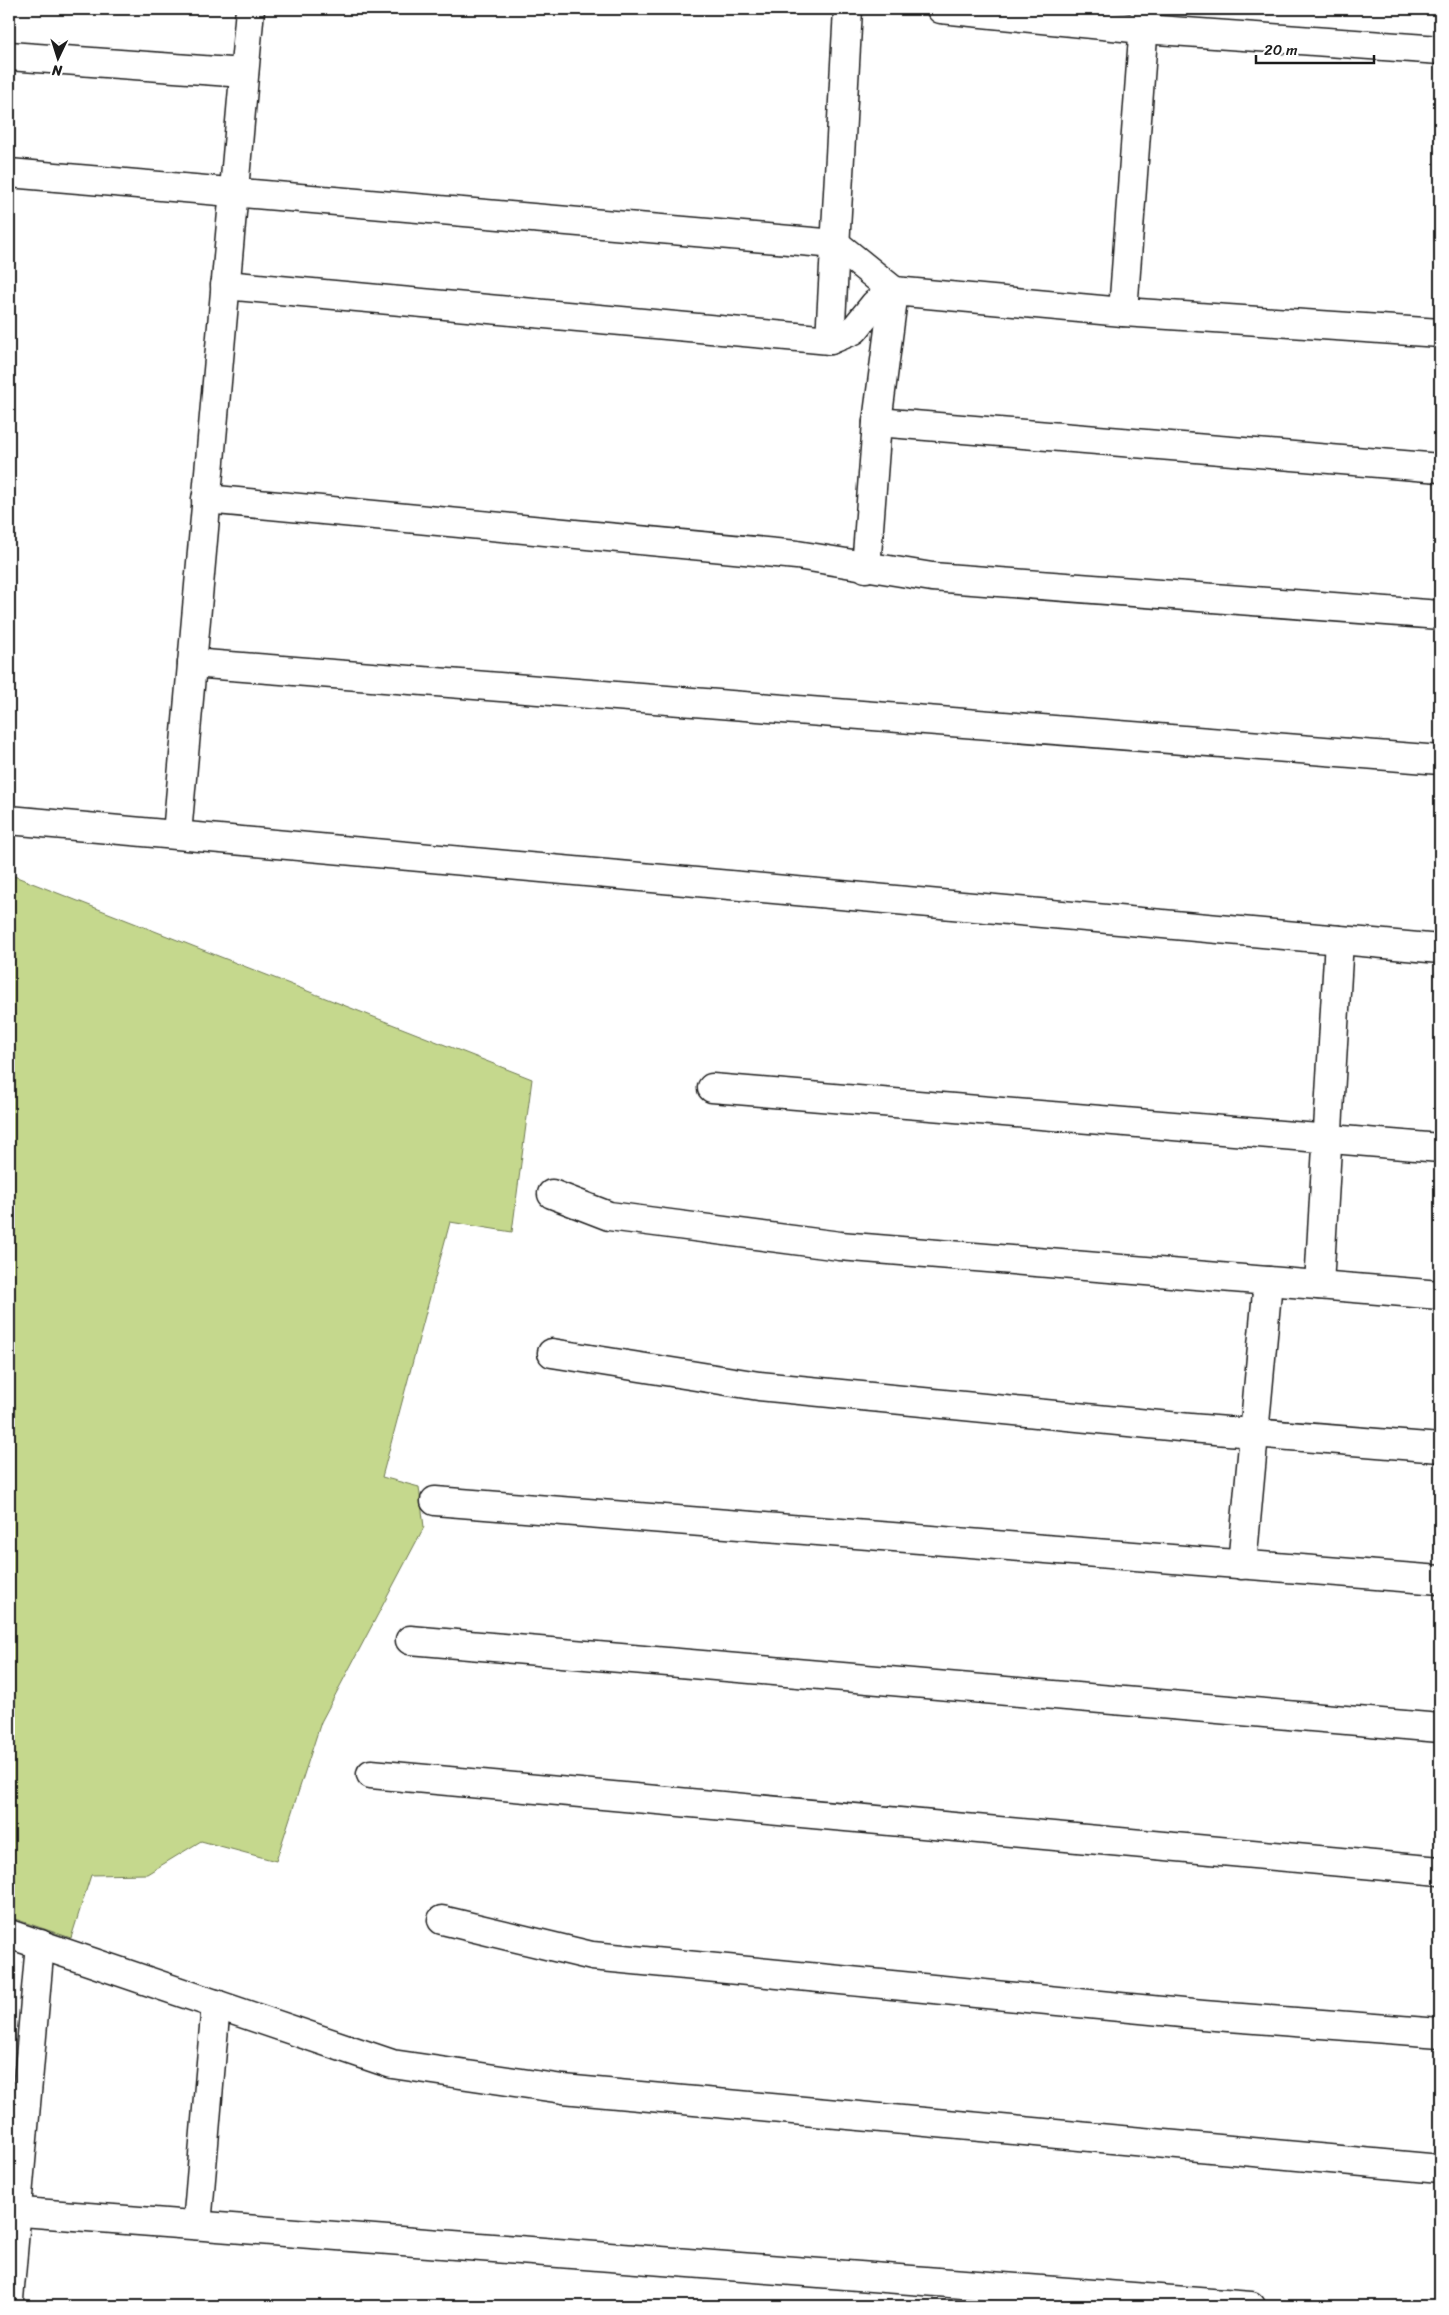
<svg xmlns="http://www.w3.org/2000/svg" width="1449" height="2315" viewBox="0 0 1449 2315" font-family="Sriracha,sans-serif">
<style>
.green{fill:#c5d88d;stroke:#707a54}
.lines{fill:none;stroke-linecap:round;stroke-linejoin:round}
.minor-casing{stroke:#1c1c1c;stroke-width:31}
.minor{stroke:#fff;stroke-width:28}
</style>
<rect width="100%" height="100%" fill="#fff"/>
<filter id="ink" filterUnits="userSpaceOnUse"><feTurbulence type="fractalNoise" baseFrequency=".02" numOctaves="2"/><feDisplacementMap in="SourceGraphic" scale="10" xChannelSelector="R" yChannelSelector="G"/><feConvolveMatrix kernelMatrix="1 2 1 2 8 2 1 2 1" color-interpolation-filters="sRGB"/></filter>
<g filter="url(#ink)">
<path class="green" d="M9 874 532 1079 512 1232 450 1222 382 1477 419 1487 424 1527 321 1722 276 1861 201 1841 147 1874 91 1875 71 1938 9 1917Z"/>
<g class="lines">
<g class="minor-casing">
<g id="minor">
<path d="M941 9 1143 29 1440 50"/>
<path d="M9 56 244 73"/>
<path d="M9 173 836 244 894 291 877 422 866 568"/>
<path d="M225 285 830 340 854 330 875 304 894 291 1123 312 1440 333"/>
<path d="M1123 312 1145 9"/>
<path d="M830 340 848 9"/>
<path d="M877 422 1440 468"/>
<path d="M206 499 797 555 932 577 1440 615"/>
<path d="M192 663 1440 760"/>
<path d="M9 820 1440 949"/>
<path d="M177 834 250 9"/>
<path d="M712 1088 1440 1148"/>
<path d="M552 1194 609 1216 840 1246 1440 1295"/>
<path d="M1319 1285 1339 940"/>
<path d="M552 1353 759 1386 1190 1428 1440 1448"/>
<path d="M435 1501 1440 1580"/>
<path d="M1242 1565 1268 1281"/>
<path d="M410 1640 1440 1728"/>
<path d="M371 1774 1440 1871"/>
<path d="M442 1920 592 1956 1203 2015 1440 2033"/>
<path d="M9 1934 392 2064 563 2089 1440 2169"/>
<path d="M9 2211 1251 2306"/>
<path d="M197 2225 216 2004"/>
<path d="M9 2299 40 1944"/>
</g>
</g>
<use href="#minor" class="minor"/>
</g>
</g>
<rect width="1449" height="2315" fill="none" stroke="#fff" stroke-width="30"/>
<rect x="15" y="15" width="1419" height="2285" fill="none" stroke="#1c1c1c" stroke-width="2" filter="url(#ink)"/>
<g transform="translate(58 58) rotate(184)" stroke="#ffffff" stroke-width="4" paint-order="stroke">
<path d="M0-4L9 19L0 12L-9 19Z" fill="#1c1c1c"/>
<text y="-8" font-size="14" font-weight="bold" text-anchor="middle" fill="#1c1c1c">N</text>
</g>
<path d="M1256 55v8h118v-8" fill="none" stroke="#1c1c1c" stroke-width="2.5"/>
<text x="1264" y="55" font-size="15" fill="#1c1c1c" stroke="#ffffff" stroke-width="4" paint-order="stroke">20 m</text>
</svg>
